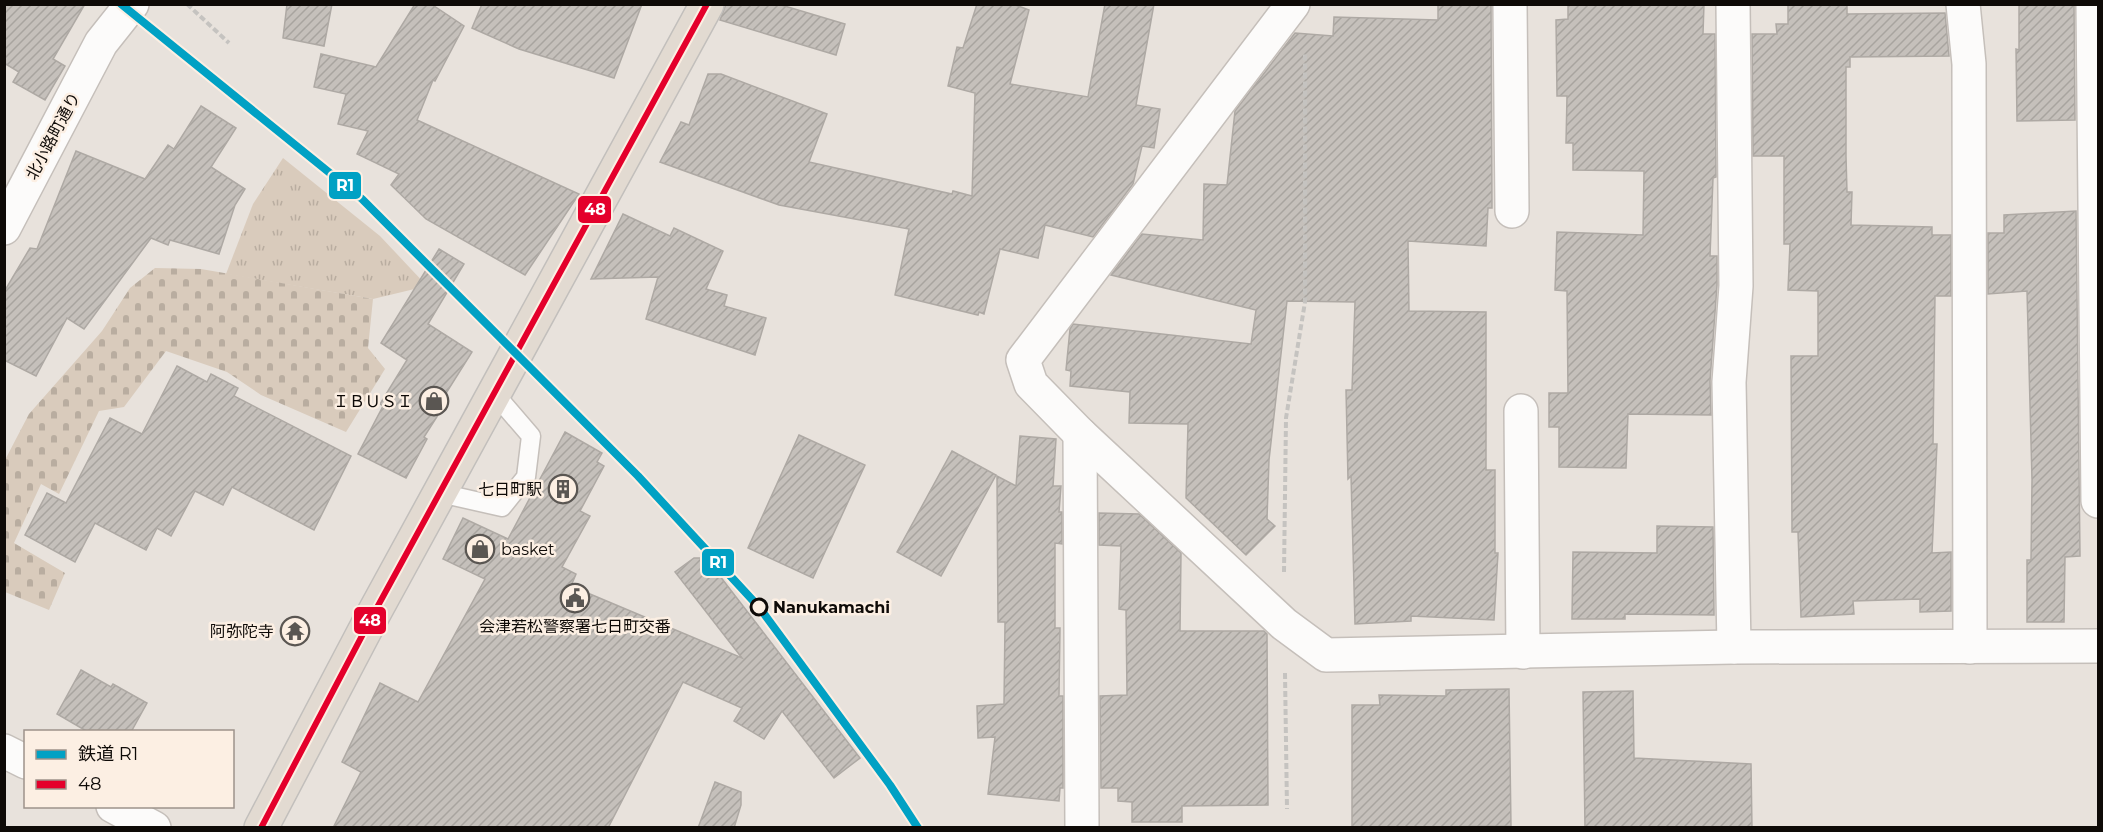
<svg xmlns="http://www.w3.org/2000/svg" width="2103" height="832" viewBox="0 0 2103 832" font-family="Montserrat,'Noto Sans JP',sans-serif">
<style>
.grass{fill:url(#grass-tufts)}
.cemetery{fill:url(#cemetery-stones)}
.building{fill:url(#building-hatch);stroke:#aea9a4;stroke-width:1.5}
.lines{fill:none;stroke-linecap:round;stroke-linejoin:round}
.lane-casing{stroke:#c5bfba;stroke-width:21}
.street-casing{stroke:#c5bfba;stroke-width:36}
.highway-casing{stroke:#c2bfbc;stroke-width:36}
.path{stroke:#c5c3c0;stroke-width:4;stroke-dasharray:6 3;stroke-linecap:butt}
.lane{stroke:#fcfbfa;stroke-width:18}
.street{stroke:#fcfbfa;stroke-width:33}
.highway{stroke:#e2dad1;stroke-width:33}
.bus-1-casing{stroke:#fcefe3;stroke-width:10}
.bus-1{stroke:#e4002b;stroke-width:6}
.rail-1-casing{stroke:#fcefe3;stroke-width:12}
.rail-1{stroke:#01a1c4;stroke-width:8}
.stop-dot{fill:#fcefe3;stroke:#0e0a07;stroke-width:3}
.labels{text-anchor:middle;dominant-baseline:central;stroke-width:5;stroke-linejoin:round;paint-order:stroke}
.street-label{font-size:16px;fill:#0e0a07;stroke:#fcefe3}
.poi-label{font-size:16px;fill:#0e0a07;stroke:#fcefe3;text-anchor:end}
.stop-label{font-size:16px;font-weight:bold;fill:#0e0a07;stroke:#fcefe3;text-anchor:start}
.line-badge{stroke:#fcefe3;stroke-width:2}
.badge-label{font-size:16px;text-anchor:middle;font-weight:bold;fill:#fff}
</style>
<defs>
<pattern id="grass-tufts" width="24" height="20" patternUnits="userSpaceOnUse" patternTransform="scale(1.5)"><rect width="24" height="20" fill="#d9cbbc"/><path d="M3 7l-1-3M5 7V3M7 7l1-3M15 17l-1-3M17 17v-4M19 17l1-3" fill="none" stroke="#b9ada0"/></pattern>
<pattern id="cemetery-stones" width="16" height="16" patternUnits="userSpaceOnUse" patternTransform="scale(1.5)"><rect width="16" height="16" fill="#d9cbbc"/><path d="M2 7V4a2 2 0 0 1 4 0v3zM10 15v-3a2 2 0 0 1 4 0v3z" fill="#b9ada0"/></pattern>
<pattern id="building-hatch" width="6" height="6" patternUnits="userSpaceOnUse" patternTransform="scale(1.5)"><rect width="6" height="6" fill="#c5c0bb"/><path d="M-1 1l2-2M0 6l6-6M5 7l2-2" fill="none" stroke="#a8a49f"/></pattern>
</defs>
<rect width="100%" height="100%" fill="#e8e2dc"/>
<path class="grass" d="M283 158 380 236 427 286 373 299 226 274 253 204Z"/>
<path class="cemetery" d="M155 268 201 269 373 299 368 348 385 369 346 432 261 395 227 372 166 351 124 407 99 411 59 494 41 484 14 543 65 573 49 610 5 592V460L29 414 102 331 130 288Z"/>
<g class="building">
<path d="M4 4H85L53 59 65 66 45 100 13 82 19 72 4 63Z"/>
<path d="M287 4H332L324 46 283 38Z"/>
<path d="M415 4H431L464 26 435 81 433 80 417 120 579 194 525 275 426 219 391 185 399 174 357 154 368 131 338 124 346 94 314 87 321 54 376 67Z"/>
<path d="M482 4H642L614 78 519 49 472 28Z"/>
<path d="M726 4H778L845 24 836 55 720 20Z"/>
<path d="M977 4H1013L1029 10 1010 84 1088 97 1105 4H1154L1136 105 1160 109 1154 148 1142 146 1133 184 1093 237 1045 225 1038 258 1000 249 984 314 979 312 978 315 895 295 909 229 779 205 660 162 681 122 689 125 708 74H721L827 114 809 162 952 194 953 191 972 196 975 93 948 86 957 47 963 48Z"/>
<path d="M1438 4H1491L1492 208H1488L1486 246 1408 241 1409 311 1486 312V470H1495V553H1498L1494 620 1411 616V621L1355 624 1351 476 1348 479 1346 390H1352L1355 302 1287 301 1269 460 1267 519 1275 526 1246 555 1186 498 1188 424 1129 423 1130 392 1070 386 1071 371 1066 370 1070 329 1073 324 1251 344 1256 310 1111 275 1142 234 1203 240 1204 184 1227 185 1235 111 1295 33 1333 36 1334 17 1438 20Z"/>
<path d="M1568 4H1704L1703 34H1715L1716 177 1713 178 1710 256H1717V285L1710 381 1711 415 1628 414 1626 468 1559 467V427H1549V393H1568L1567 291 1555 290 1557 232 1643 235 1644 171 1573 170V143H1566L1567 96H1557L1556 20 1568 19Z"/>
<path d="M1788 4H1847V14L1945 13 1949 56 1850 57V67H1846V156L1847 192H1852L1851 225 1932 227V235H1951V296H1935L1933 444H1937L1932 553 1951 552V611L1920 612V599L1853 601 1854 614 1801 617 1798 532H1792L1791 356H1818V291L1788 290 1790 244H1784V156H1753L1752 34H1777L1776 24H1788Z"/>
<path d="M2019 4H2074L2075 120 2017 121 2016 49 2019 50Z"/>
<path d="M201 106 236 128 211 167 245 189 235 205 219 254 170 240 168 245 151 238 84 329 67 318 36 376 4 360V292L30 248 37 249 76 151 145 179 168 145 174 149Z"/>
<path d="M2076 211 2080 556 2065 557 2064 622H2027V560H2031L2032 480 2027 291 1988 294V233H2004V215Z"/>
<path d="M623 214 670 236 674 228 723 251 706 289 727 295 724 306 766 318 755 355 646 319 658 277 591 279Z"/>
<path d="M439 249 464 264 428 324 472 352 443 398 447 401 424 437 427 439 406 478 358 454 383 406 380 404 407 360 381 343Z"/>
<path d="M177 366 207 382 211 374 238 388 234 396 351 456 314 530 232 487 223 505 195 491 171 536 157 528 146 550 95 523 75 562 25 535 47 493 66 503 110 418 142 434Z"/>
<path d="M565 432 602 453 597 462 604 466 580 511 590 516 562 567 576 574 571 586 742 658 675 572 694 558H706L860 758 834 778 782 711 764 739 734 721 742 708 683 682 608 828H333L361 772 342 762 380 683 418 702 485 579 443 559 463 518 508 539Z"/>
<path d="M799 435 865 465 813 578 748 548Z"/>
<path d="M1020 436 1056 439 1053 486H1061L1059 512H1062V544L1055 543V628H1060L1059 696H1063V788H1060L1059 801 988 794 995 737 978 738 977 706 1004 704 1005 622H998L997 476 1016 486Z"/>
<path d="M952 451 996 475 941 576 897 552Z"/>
<path d="M1099 513 1139 514 1181 553 1180 631H1264L1267 634 1268 805 1182 806V822H1132V802L1118 801V788H1101L1100 696 1127 695 1126 610 1119 609 1121 546 1099 545Z"/>
<path d="M1657 526 1713 527 1714 615 1625 614V619H1572L1573 552 1657 553Z"/>
<path d="M81 670 111 687 113 684 147 703 131 732H88L57 714Z"/>
<path d="M1509 689 1511 826 1352 828V705H1380L1379 695 1446 696V690Z"/>
<path d="M1633 691 1634 758 1751 764 1752 828H1585L1583 692Z"/>
<path d="M715 782 741 792V805L734 828H698Z"/>
</g>
<g class="lines">
<g class="lane-casing">
<path id="lane" d="M440 493 502 507 526 477 531 436 494 393"/>
</g>
<g class="street-casing">
<g id="street">
<path d="M1293 4 1023 360 1031 384 1080 434 1284 624 1326 655 1734 647 2098 646"/>
<path d="M1510 4 1512 211"/>
<path d="M1733 4 1736 286 1729 382 1734 647"/>
<path d="M1963 4 1969 64 1970 647"/>
<path d="M2093 4 2098 501"/>
<path d="M4 228 101 43 132 4"/>
<path d="M1521 411 1523 652"/>
<path d="M1080 434 1082 828"/>
<path d="M4 751 26 762"/>
<path d="M113 806 154 828"/>
</g>
</g>
<g class="highway-casing">
<path id="highway" d="M261 828 374 613 707 4"/>
</g>
<g class="path">
<path d="M187 4 229 43"/>
<path d="M1284 572 1286 418 1305 302V53"/>
<path d="M1285 673 1287 809"/>
</g>
<use href="#lane" class="lane"/>
<use href="#street" class="street"/>
<use href="#highway" class="highway"/>
<g class="bus-1-casing">
<path id="bus-1" d="M261 828 374 613 707 4"/>
</g>
<use href="#bus-1" class="bus-1"/>
<g class="rail-1-casing">
<path id="rail-1" d="M121 4 362 199 638 476 759 607 890 785 918 828"/>
</g>
<use href="#rail-1" class="rail-1"/>
</g>
<defs>
<g id="shop-ring" transform="scale(1.5)"><circle r="9.5" fill="#fcefe3" stroke="#5a5652" stroke-width="1.5"/><path d="M-5-2.5h2.3a2.7 3.5 0 0 1 5.4 0H5L5.5 6h-11ZM-1.5-2.5h3a1.5 2.3 0 0 0-3 0Z" fill="#5a5652"/></g>
<g id="building-ring" transform="scale(1.5)"><circle r="9.5" fill="#fcefe3" stroke="#5a5652" stroke-width="1.5"/><path d="M-4-6H4V6H1V3H-1V6H-4ZM-2.5-4.3h1.7v1.8h-1.7ZM.8-4.3h1.7v1.8H.8ZM-2.5-1h1.7V.8h-1.7ZM.8-1h1.7V.8H.8Z" fill="#5a5652"/></g>
<g id="civic-ring" transform="scale(1.5)"><circle r="9.5" fill="#fcefe3" stroke="#5a5652" stroke-width="1.5"/><path d="M-.6-6.5H3V-4.5H.6V-3L4-1V1h2V6H-6V1h2V-1L-.6-3ZM-1.2 2.5V6h2.4V2.5Z" fill="#5a5652"/></g>
<g id="temple-ring" transform="scale(1.5)"><circle r="9.5" fill="#fcefe3" stroke="#5a5652" stroke-width="1.5"/><path d="M0-6L5-2H3V0L6.5 2.5H4V6H1.5V3h-3V6H-4V2.5H-6.5L-3 0V-2H-5Z" fill="#5a5652"/></g>
</defs>
<g fill-rule="evenodd">
<use href="#shop-ring" x="434" y="401"/>
<use href="#building-ring" x="563" y="489"/>
<use href="#shop-ring" x="480" y="549"/>
<use href="#civic-ring" x="575" y="598"/>
<use href="#temple-ring" x="295" y="631"/>
</g>
<circle class="stop-dot" cx="759" cy="607" r="8"/>
<g class="labels">
<g class="street-label">
<text transform="translate(53 136) rotate(-62)">北小路町通り</text>
</g>
<g class="poi-label">
<text x="413" y="401">ＩＢＵＳＩ</text>
<text x="542" y="489">七日町駅</text>
<text x="501" y="549" text-anchor="start">basket</text>
<text x="575" y="626" text-anchor="middle">会津若松警察署七日町交番</text>
<text x="274" y="631">阿弥陀寺</text>
</g>
<g class="stop-label">
<text x="773" y="607">Nanukamachi</text>
</g>
</g>
<g class="line-badge">
<rect x="328" y="171" width="34" height="29" rx="6" fill="#01a1c4"/>
<rect x="577" y="195" width="35" height="29" rx="6" fill="#e4002b"/>
<rect x="701" y="548" width="34" height="29" rx="6" fill="#01a1c4"/>
<rect x="353" y="606" width="34" height="29" rx="6" fill="#e4002b"/>
</g>
<g class="badge-label">
<text x="345" y="191">R1</text>
<text x="595" y="215">48</text>
<text x="718" y="568">R1</text>
<text x="370" y="626">48</text>
</g>
<rect width="2103" height="832" fill="none" stroke="#0e0a07" stroke-width="12"/>
<rect x="24" y="730" width="210" height="78" fill="#fcefe3" stroke="#9d938b" stroke-width="1.5"/>
<rect x="36" y="750" width="30" height="9" fill="#01a1c4" stroke="#9d938b" stroke-width="1.5"/>
<text x="78" y="760" font-size="18" fill="#0e0a07">鉄道 R1</text>
<rect x="36" y="780" width="30" height="9" fill="#e4002b" stroke="#9d938b" stroke-width="1.5"/>
<text x="78" y="790" font-size="18" fill="#0e0a07">48</text>
</svg>
